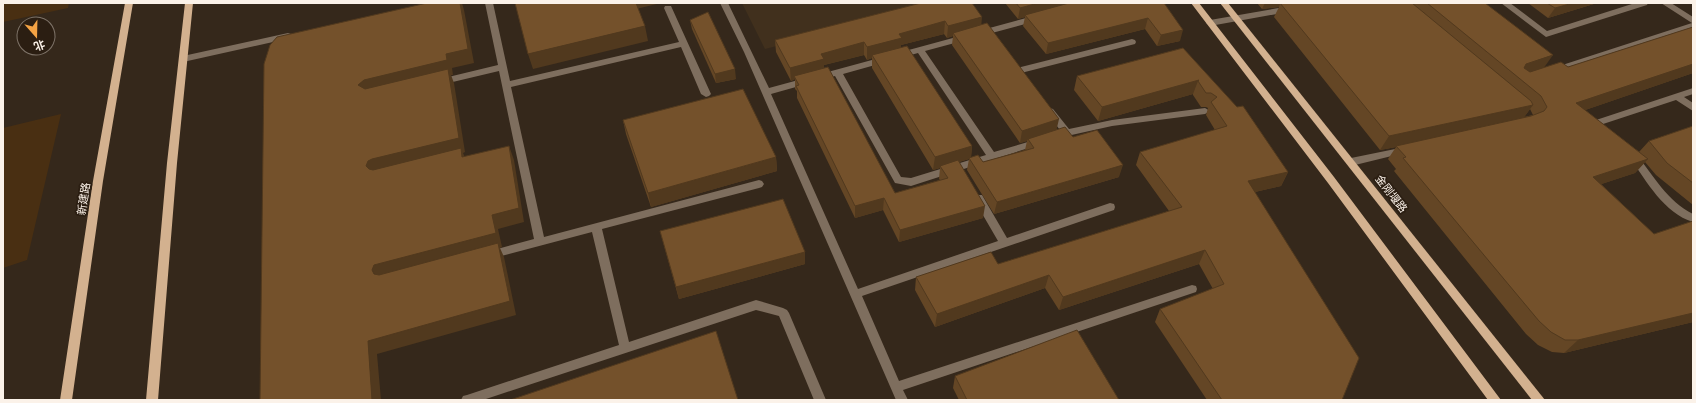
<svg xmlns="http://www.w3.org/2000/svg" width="1696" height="403" viewBox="0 0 1696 403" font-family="Signika,'Noto Sans SC',sans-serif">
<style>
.built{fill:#41301d}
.green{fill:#492f12}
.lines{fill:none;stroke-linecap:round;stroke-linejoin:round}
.minor{fill:#7e6e5e;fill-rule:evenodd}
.major{fill:#d3b18f;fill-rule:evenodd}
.wall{fill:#644625;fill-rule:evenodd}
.shaded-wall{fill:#51391e}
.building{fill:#74512b;stroke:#51391e}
.labels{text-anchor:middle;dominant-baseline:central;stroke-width:3.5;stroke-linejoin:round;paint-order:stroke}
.street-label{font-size:11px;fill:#fbf2e9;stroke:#2b1e12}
</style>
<rect width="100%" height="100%" fill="#35281b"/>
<path class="built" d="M742 3H947L765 49Z"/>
<g class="green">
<path d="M3 3H69L68 8 3 22Z"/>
<path d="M61 114 27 260 3 268V128Z"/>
</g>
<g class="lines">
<g class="minor">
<path d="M485 3H493L510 81 679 42 664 8 665 6H671L711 94 709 96 706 97 701 94 681 47 511 87 544 237 759 180 762 181 764 184 762 187 759 188 602 229 629 342 756 300 783 308 787 310 789 313 826 400H814L779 316 756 310 483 400H461L463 396 467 395 619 345 592 232 490 259 486 258 485 255 486 252 490 251 534 239 499 71 440 85 436 82 440 79 498 65Z"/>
<path d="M720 3H728L769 88 1037 15 1041 18 1040 20 925 51 994 152 1038 139 1041 140 1043 142 1041 144 911 186 895 183 835 76 771 94 858 289 998 241 973 198 974 195H982L1007 238 1110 203 1114 204 1115 207 1114 210 862 296 899 381 1192 285 1196 286 1197 289 1196 292 903 390 908 400H896L744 52ZM918 53 986 155 911 178 901 177 843 74Z"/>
<path d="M1501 3H1510L1547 31 1635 3H1648L1647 5 1546 37Z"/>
<path d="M1661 3H1671L1693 17V29L1559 72H1553L1552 70 1553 68 1692 23Z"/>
<path d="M1290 6 1294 9 1293 11 1210 26 1206 23 1210 20Z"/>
<path d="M288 33 291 34 292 36 291 38 183 62 179 59 183 56Z"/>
<path d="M1132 39 1135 40 1136 42 1135 44 1021 73 1017 70 1021 67Z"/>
<path d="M1693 88V94L1684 97 1693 103V111L1676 100 1600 125 1602 127 1600 129 1597 130 1588 124 1590 122Z"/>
<path d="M1050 108 1053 109 1069 129 1112 120 1205 108 1210 111 1205 114 1112 126 1067 136 1064 135 1045 111Z"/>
<path d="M1405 147 1408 148 1410 150 1408 152 1351 166 1346 162 1351 158Z"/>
<path d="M1633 153 1636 154C1653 175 1668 202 1693 214V222C1664 213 1647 182 1630 158L1628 156 1630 154Z"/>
</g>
<g class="major">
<path d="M125 3H133L103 181 72 400H60L93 181Z"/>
<path d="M185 3H193L177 163 158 400H146L167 163Z"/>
<path d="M1191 3H1199L1334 177 1501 400H1488L1328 183Z"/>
<path d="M1220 3H1228L1545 400H1532Z"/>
</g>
</g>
<g class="wall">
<path d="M921 3 981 25 1057 130 1073 137 1119 177 994 214 967 170 969 159 959 162 983 218 899 242 883 210 855 218 797 98V91L795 89V79L791 81 776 52 775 40ZM944 34 947 38 953 36 952 45 1020 143 1027 141 1025 150 983 162 971 157 972 146 901 47V45ZM864 55 867 60 872 58V68L933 170 940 168 939 179 940 180 895 193 824 68V65Z"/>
<path d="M1005 3H1164L1180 41 1157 46 1145 29 1046 54 1023 26 1025 17 1018 19Z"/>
<path d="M1257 3H1485L1544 67H1568L1693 27V73L1585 110 1639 152 1649 141 1693 126V205L1656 175 1645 162 1635 173 1601 184 1654 234 1693 221V322L1564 353 1552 352 1538 345 1526 334 1394 171 1396 169 1388 159 1396 147 1380 150 1274 17 1279 7 1262 9ZM1530 109 1533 115 1524 117Z"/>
<path d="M1528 3H1597L1548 18Z"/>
<path d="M690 20 736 79 716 83 692 29Z"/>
<path d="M1183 48 1288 172 1281 186 1255 192 1342 400H1207L1155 322 1160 309 1213 289 1199 264 1059 310 1045 288 935 327 915 290 916 277 998 264 1169 211 1136 165 1140 152 1215 130 1206 115 1208 108 1206 107H1201L1193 95V94L1098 121 1074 90 1077 76Z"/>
<path d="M623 120 776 157 777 171 651 207 626 134Z"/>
<path d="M660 231 805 252V264L679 299Z"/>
<path d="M955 376 1119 400H959L953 388Z"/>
</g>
<g class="shaded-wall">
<path d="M460 3H462L464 10 474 63 452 68 453 75H451L454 83 465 152 463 153 467 162 374 180 366 166 372 95 358 85 364 80 446 54Z"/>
<path d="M634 3H661L636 9Z"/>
<path d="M1038 3H1076L1025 15V17L1018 19 1020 8Z"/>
<path d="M1265 3H1304H1280L1279 7 1262 9Z"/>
<path d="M1573 3H1597L1548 18 1555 8Z"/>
<path d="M982 17 981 29 953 33V36L947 38 948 26Z"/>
<path d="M1148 18 1145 29 1046 54 1048 43Z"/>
<path d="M945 21 944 34 901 45V51L872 55V58L867 60V47L899 34Z"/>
<path d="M645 26 648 41 533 69 528 54Z"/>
<path d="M1183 30 1180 41 1157 46 1161 35Z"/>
<path d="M864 42V55L824 65V71L794 76 795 79 791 81 790 68 821 54Z"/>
<path d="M1553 55 1543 69 1518 77 1526 64Z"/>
<path d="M1693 64V73L1565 117 1576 103Z"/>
<path d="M735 69 736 79 716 83 715 74Z"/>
<path d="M1199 80 1198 81 1193 94 1098 121 1102 107Z"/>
<path d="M1533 105 1523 119 1396 146V147L1380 150 1389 136Z"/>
<path d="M1059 119 1056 132 1028 139 1027 141 1020 143 1022 131Z"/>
<path d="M509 146 514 160 524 222 498 229 502 247 500 248 504 257 516 315 377 354 381 400H372L368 341 383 287 372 270 374 265 492 215Z"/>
<path d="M972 146 971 158H969V159L941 167 940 166V168L933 170 935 157Z"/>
<path d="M776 157 777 171 651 207 648 193Z"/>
<path d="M1648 159 1635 173 1581 191 1593 177Z"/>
<path d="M1123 165 1119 177 994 214 997 202Z"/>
<path d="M1288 172 1281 186 1242 195 1248 181Z"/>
<path d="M884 198 883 210 855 218V206Z"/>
<path d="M985 206 983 218 899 242 900 230Z"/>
<path d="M1205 250 1199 264 1059 310 1063 297Z"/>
<path d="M805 252V264L679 299 676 287Z"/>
<path d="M1049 275 1045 288 935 327 937 314Z"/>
<path d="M1693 313V322L1564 353 1578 340Z"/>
</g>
<g class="building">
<path d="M427 3H460L468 49 446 54 447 60 364 80 358 85 365 89 448 69 459 138 372 159 368 161 366 166 369 169 373 170 461 148 462 157 509 146 519 208 492 215 496 233 374 265 372 270 374 274 379 275 498 243 510 301 368 341 372 400H260L264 64 270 45 277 37Z"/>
<path d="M515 3H636L645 26 528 54Z"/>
<path d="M921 3H972L982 17 948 26 945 21 899 34 902 38 867 47 864 42 821 54 824 59 790 68 775 40Z"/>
<path d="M1016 3H1038L1020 8Z"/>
<path d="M1069 3H1164L1183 30 1161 35 1148 18 1048 43 1025 15Z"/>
<path d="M1280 3H1412L1531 101 1533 105 1389 136Z"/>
<path d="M1427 3H1485L1553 55 1526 64 1524 68 1530 72 1561 62 1568 67 1693 27V64L1576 103 1648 159 1593 177 1654 234 1693 221V313L1578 340H1565L1551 332 1539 321 1403 158 1406 157 1396 146 1531 116 1544 111 1547 107 1541 96Z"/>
<path d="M1547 3H1573L1555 8Z"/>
<path d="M708 12 735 69 715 74 690 20Z"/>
<path d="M987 23 1059 119 1022 131 953 33Z"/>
<path d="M907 46 972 146 935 157 872 55Z"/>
<path d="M1183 48 1237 107 1243 106 1288 172 1248 181 1359 358 1342 400H1222L1160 309 1224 284 1205 250 1063 297 1049 275 937 314 916 277 991 252 998 264 1182 207 1140 152 1227 126 1211 102 1217 97 1211 93H1206L1198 81 1199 80 1102 107 1077 76Z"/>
<path d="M828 67 895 193 948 178 940 166 958 160 985 206 900 230 884 198 855 206 796 86 799 85 794 76Z"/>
<path d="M743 89 776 157 648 193 623 120Z"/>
<path d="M1693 126V183L1667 163 1649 141Z"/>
<path d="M1065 127 1073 137 1097 130 1123 165 997 202 969 158 978 155 983 162 1034 148 1028 139Z"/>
<path d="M783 199 805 252 676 287 660 231Z"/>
<path d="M1077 330 1119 400H967L955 376Z"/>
<path d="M716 331 738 400H510Z"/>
</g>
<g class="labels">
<g class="street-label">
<text transform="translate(1391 194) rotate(52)">金刚堰路</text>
<text transform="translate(84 199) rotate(-81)">新建路</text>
</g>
</g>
<rect width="1696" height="403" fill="none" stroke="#fbf2e9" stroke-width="8"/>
<g transform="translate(36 36) rotate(160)"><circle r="19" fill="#2b1e12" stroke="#7e7368"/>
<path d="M0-3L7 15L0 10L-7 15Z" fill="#f4a344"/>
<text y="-6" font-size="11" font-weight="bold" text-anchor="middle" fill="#fbf2e9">北</text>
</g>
</svg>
